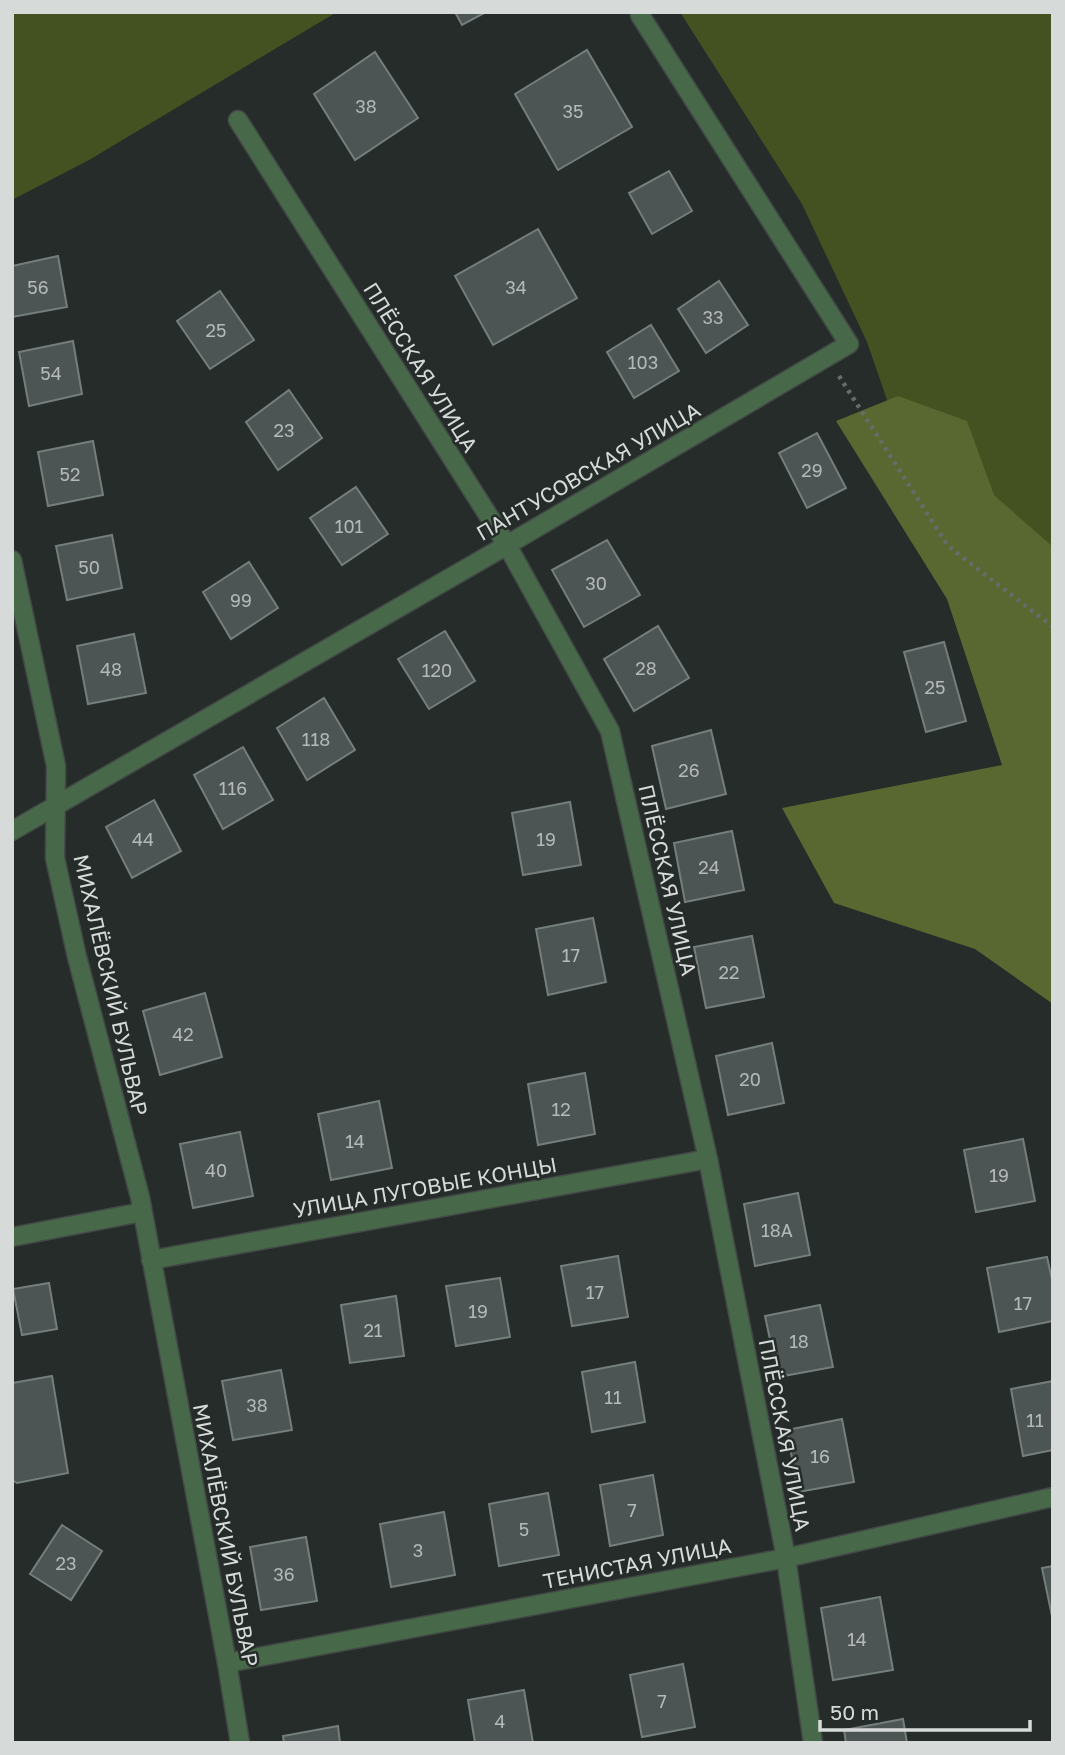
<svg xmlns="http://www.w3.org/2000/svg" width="1065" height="1755" viewBox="0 0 1065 1755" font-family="'Golos Text',sans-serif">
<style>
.green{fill:#445121}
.forest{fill:#586830}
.building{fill:#4c5454;stroke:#747e7d;stroke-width:2}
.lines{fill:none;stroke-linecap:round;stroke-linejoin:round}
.minor-casing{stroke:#414845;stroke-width:21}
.path{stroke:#666c69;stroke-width:4.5;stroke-dasharray:3.5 5;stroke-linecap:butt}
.minor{stroke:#486949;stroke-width:18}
.labels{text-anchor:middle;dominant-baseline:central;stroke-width:5;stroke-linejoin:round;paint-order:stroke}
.number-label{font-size:18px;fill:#b4b9b8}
.street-label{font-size:21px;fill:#d6dbd9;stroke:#252c29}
</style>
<rect width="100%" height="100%" fill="#252c29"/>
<g class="green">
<path d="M12 12H337L89 160 12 200Z"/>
<path d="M680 12H1053V881L867 342 802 204Z"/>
</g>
<path class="forest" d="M898 396 967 421 994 495 1053 547V1004L975 949 834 903 782 808 1002 765 947 599 836 421Z"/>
<g class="building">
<path d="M455 12H486L462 25Z"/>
<path d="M587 50 632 127 558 170 515 94Z"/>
<path d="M375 52 418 118 355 160 314 94Z"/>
<path d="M669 171 692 211 652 234 629 193Z"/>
<path d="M538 229 577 298 493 345 455 276Z"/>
<path d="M58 256 67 307 12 317V266Z"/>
<path d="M719 281 748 325 706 353 678 309Z"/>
<path d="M220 291 254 340 210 369 177 321Z"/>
<path d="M651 325 679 371 634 398 607 352Z"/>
<path d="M73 341 82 394 29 406 19 352Z"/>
<path d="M289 390 322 438 278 470 246 422Z"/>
<path d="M817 433 846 488 807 508 779 453Z"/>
<path d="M93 441 103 495 48 506 38 452Z"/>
<path d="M356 487 388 534 342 565 310 518Z"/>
<path d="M112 535 122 588 67 600 56 546Z"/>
<path d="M607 540 640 595 584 627 552 570Z"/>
<path d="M249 562 278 608 231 639 203 592Z"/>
<path d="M658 626 689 678 634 711 604 659Z"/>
<path d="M445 631 475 681 429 709 398 659Z"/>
<path d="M134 634 146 693 88 704 77 646Z"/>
<path d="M944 642 966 721 926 732 904 652Z"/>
<path d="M324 698 355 750 307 780 277 728Z"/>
<path d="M711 730 726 794 666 809 652 746Z"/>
<path d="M243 747 273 800 223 829 194 775Z"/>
<path d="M154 800 181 851 132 878 106 827Z"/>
<path d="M570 802 581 865 523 875 512 813Z"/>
<path d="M732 831 744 890 685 902 674 843Z"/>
<path d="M593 918 606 982 548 995 536 929Z"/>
<path d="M752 936 764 997 706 1008 694 947Z"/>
<path d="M205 993 222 1057 160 1075 143 1011Z"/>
<path d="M772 1043 784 1103 728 1115 716 1056Z"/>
<path d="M585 1073 595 1134 538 1145 528 1084Z"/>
<path d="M379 1101 392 1168 331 1180 318 1114Z"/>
<path d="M240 1132 253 1196 193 1208 180 1144Z"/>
<path d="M1023 1139 1035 1201 976 1212 964 1150Z"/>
<path d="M798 1193 810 1255 755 1266 744 1204Z"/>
<path d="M618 1256 628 1317 572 1326 561 1266Z"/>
<path d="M1047 1257 1053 1284V1321L999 1332 987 1268Z"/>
<path d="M500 1278 510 1337 456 1346 446 1286Z"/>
<path d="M49 1283 57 1329 22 1335 13 1289Z"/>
<path d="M396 1296 404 1356 350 1363 341 1305Z"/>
<path d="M820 1305 833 1367 778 1377 765 1316Z"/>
<path d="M635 1362 645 1422 592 1432 582 1372Z"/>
<path d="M281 1370 292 1430 233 1440 222 1381Z"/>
<path d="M52 1376 68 1473 17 1483 12 1480V1383Z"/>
<path d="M1053 1381V1450L1023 1456 1011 1389Z"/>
<path d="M842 1419 854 1482 798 1492 787 1430Z"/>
<path d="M653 1475 663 1535 610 1546 600 1485Z"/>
<path d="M548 1493 559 1555 499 1566 489 1504Z"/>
<path d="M444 1512 455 1575 391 1587 380 1524Z"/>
<path d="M62 1525 102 1551 71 1600 30 1574Z"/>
<path d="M306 1537 317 1601 261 1610 250 1547Z"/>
<path d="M1053 1566V1621L1042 1568Z"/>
<path d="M880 1597 893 1670 833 1680 821 1608Z"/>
<path d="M683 1664 695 1727 642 1737 630 1675Z"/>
<path d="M524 1690 533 1743H475L468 1700Z"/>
<path d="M903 1719 907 1743H846L844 1730Z"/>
<path d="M338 1726 340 1743H284L283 1736Z"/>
</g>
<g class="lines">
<g class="minor-casing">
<g id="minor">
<path d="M238 120 507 545 610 731 708 1159 786 1558 813 1743"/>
<path d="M12 560 56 766 55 858 77 957 140 1197 227 1663 240 1743"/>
<path d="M12 831 507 545 849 344 640 15"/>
<path d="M12 1237 142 1212"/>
<path d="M151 1260 708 1159"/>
<path d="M227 1663 786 1558 1053 1497"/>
</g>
</g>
<path class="path" d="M839 376 948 546 1053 627"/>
<use href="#minor" class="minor"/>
</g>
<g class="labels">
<g class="number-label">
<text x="366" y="106">38</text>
<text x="573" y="111">35</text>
<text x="38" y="287">56</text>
<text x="516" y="287">34</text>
<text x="713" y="317">33</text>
<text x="216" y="330">25</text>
<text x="643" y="362">103</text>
<text x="51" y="373">54</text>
<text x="284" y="430">23</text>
<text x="812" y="470">29</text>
<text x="70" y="474">52</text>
<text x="349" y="526">101</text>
<text x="89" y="567">50</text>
<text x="596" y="583">30</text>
<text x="241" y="600">99</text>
<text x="646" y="668">28</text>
<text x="111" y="669">48</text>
<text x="437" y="670">120</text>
<text x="935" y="687">25</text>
<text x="316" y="739">118</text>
<text x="689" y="770">26</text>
<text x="233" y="788">116</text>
<text x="143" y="839">44</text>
<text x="546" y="839">19</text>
<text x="709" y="867">24</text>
<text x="571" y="955">17</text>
<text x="729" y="972">22</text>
<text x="183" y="1034">42</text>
<text x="750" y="1079">20</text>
<text x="561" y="1109">12</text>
<text x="355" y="1141">14</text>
<text x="216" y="1170">40</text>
<text x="999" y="1175">19</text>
<text x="777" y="1230">18А</text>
<text x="595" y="1292">17</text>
<text x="1023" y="1303">17</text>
<text x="478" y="1311">19</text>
<text x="373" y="1330">21</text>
<text x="799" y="1341">18</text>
<text x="613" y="1397">11</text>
<text x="257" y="1405">38</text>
<text x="1035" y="1420">11</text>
<text x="820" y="1456">16</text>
<text x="632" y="1510">7</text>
<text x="524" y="1529">5</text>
<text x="418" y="1550">3</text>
<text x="66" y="1563">23</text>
<text x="284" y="1574">36</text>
<text x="857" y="1639">14</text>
<text x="662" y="1701">7</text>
<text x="500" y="1721">4</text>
</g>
<g class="street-label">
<text transform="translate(421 367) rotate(58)">ПЛЁССКАЯ УЛИЦА</text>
<text transform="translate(588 471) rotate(-30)">ПАНТУСОВСКАЯ УЛИЦА</text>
<text transform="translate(668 880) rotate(77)">ПЛЁССКАЯ УЛИЦА</text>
<text transform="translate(111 985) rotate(77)">МИХАЛЁВСКИЙ БУЛЬВАР</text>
<text transform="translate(425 1187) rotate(-10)">УЛИЦА ЛУГОВЫЕ КОНЦЫ</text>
<text transform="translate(785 1435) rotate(79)">ПЛЁССКАЯ УЛИЦА</text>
<text transform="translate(226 1535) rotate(79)">МИХАЛЁВСКИЙ БУЛЬВАР</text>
<text transform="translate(637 1563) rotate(-11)">ТЕНИСТАЯ УЛИЦА</text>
</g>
</g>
<rect width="1065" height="1755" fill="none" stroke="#d6dbd9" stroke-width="28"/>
<path d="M820 1720v10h210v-10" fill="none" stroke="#d6dbd9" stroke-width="3.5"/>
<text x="830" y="1720" font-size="21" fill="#d6dbd9" stroke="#252c29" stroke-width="5" paint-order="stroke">50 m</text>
</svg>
